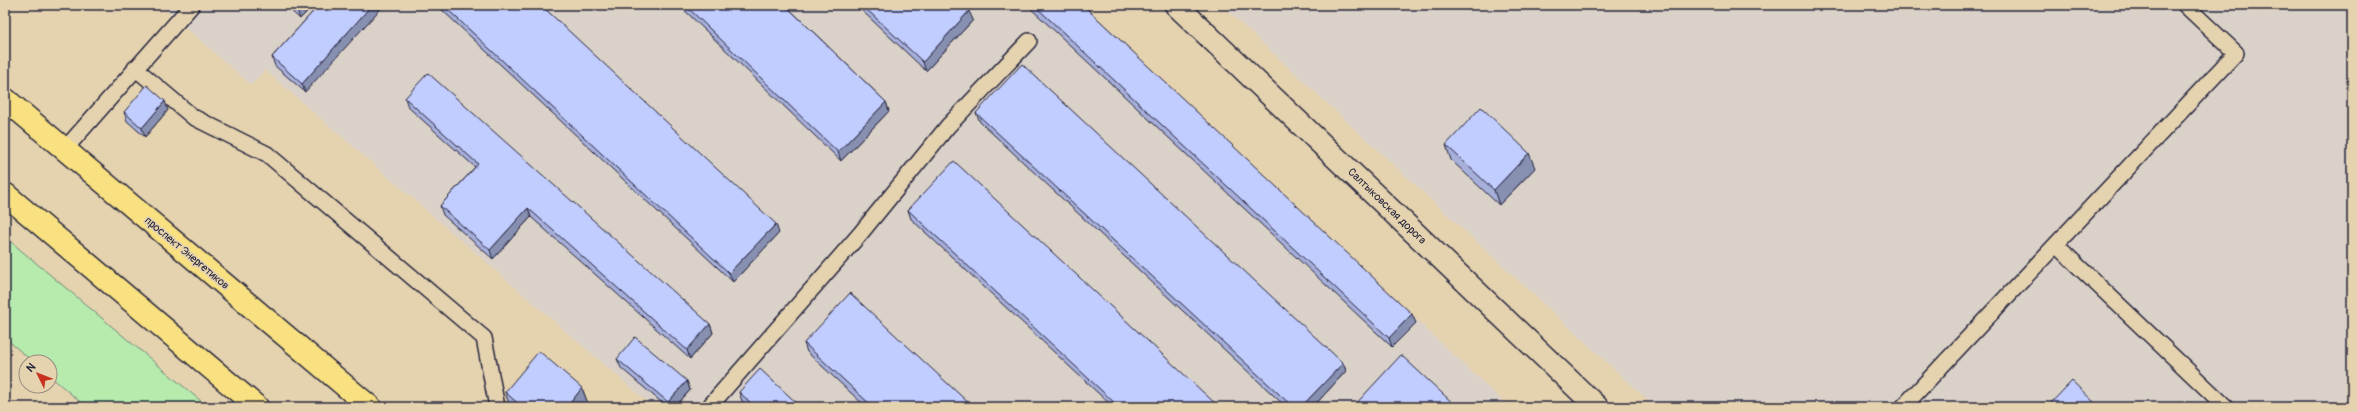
<svg xmlns="http://www.w3.org/2000/svg" width="2357" height="412" viewBox="0 0 2357 412" font-family="Pangolin,sans-serif">
<style>
.built{fill:#dad1c8}
.green{fill:#b6ebad;stroke:#6c8674}
.lines{fill:none;stroke-linecap:round;stroke-linejoin:round}
.lane-casing{stroke:#22223b;stroke-width:18}
.street-casing{stroke:#22223b;stroke-width:25}
.primary-casing{stroke:#22223b;stroke-width:25}
.lane{stroke:#e5d3b0;stroke-width:15}
.street{stroke:#e5d3b0;stroke-width:22}
.primary{stroke:#f9e181;stroke-width:22}
.wall{fill:#a7b0db;stroke:#22223b}
.shaded-wall{fill:#8890b2;stroke:#22223b}
.building{fill:#c2cdff;stroke:#22223b}
.labels{text-anchor:middle;dominant-baseline:central;stroke-width:3.5;stroke-linejoin:round;paint-order:stroke}
.street-label{font-size:11px;fill:#22223b;stroke:#e5d3b0}
</style>
<rect width="100%" height="100%" fill="#e5d3b0"/>
<filter id="ink" filterUnits="userSpaceOnUse"><feTurbulence type="fractalNoise" baseFrequency=".025" numOctaves="2"/><feDisplacementMap in="SourceGraphic" scale="8" xChannelSelector="R" yChannelSelector="G"/><feConvolveMatrix kernelMatrix="1 2 1 2 8 2 1 2 1" color-interpolation-filters="sRGB"/></filter>
<g filter="url(#ink)">
<g class="built">
<path d="M160 5H1083L1509 407H653L265 70 251 85Z"/>
<path d="M1221 5H2352V407H1655Z"/>
</g>
<path class="green" d="M5 237 208 407H86L50 376V362H33L5 338Z"/>
<g class="lines">
<g class="lane-casing">
<g id="lane">
<path d="M135 68 193 117 267 154 484 338 497 407"/>
<path d="M65 149 192 5"/>
<path d="M2057 246 2226 407"/>
<path d="M709 407 860 234 948 126 1029 41"/>
<path d="M1903 407 2236 53 2185 5"/>
</g>
</g>
<g class="street-casing">
<path id="street" d="M1176 5 1597 407"/>
</g>
<g class="primary-casing">
<g id="primary">
<path d="M5 99 370 407"/>
<path d="M5 194 257 407"/>
</g>
</g>
<use href="#lane" class="lane"/>
<use href="#street" class="street"/>
<use href="#primary" class="primary"/>
</g>
<g class="wall">
<path d="M285 5H313L300 19Z"/>
<path d="M319 5 305 92 275 66 272 57Z"/>
<path d="M440 5H541L779 233 733 282 441 9Z"/>
<path d="M679 5H785L886 102 889 111 841 161Z"/>
<path d="M856 5H962L973 20 926 71Z"/>
<path d="M1027 5H1083L1416 323 1392 347Z"/>
<path d="M405 98 710 324 713 333 690 359 531 217 493 259 443 215 440 206 475 167 408 107Z"/>
<path d="M168 110 145 137 127 121 124 112Z"/>
<path d="M976 113 1343 363 1346 371 1313 407H1286L980 122Z"/>
<path d="M1446 145 1535 168 1499 205 1451 160Z"/>
<path d="M908 210 1219 407H1113L911 219Z"/>
<path d="M804 343 973 407H866L807 352Z"/>
<path d="M617 359 687 381 690 390 675 407H667L621 368Z"/>
<path d="M582 388 588 404 585 407H510L505 392Z"/>
<path d="M739 392 801 407H748L742 401Z"/>
</g>
<g class="shaded-wall">
<path d="M301 5H313L300 19 297 10Z"/>
<path d="M372 5H384L305 92 302 84Z"/>
<path d="M969 11 973 20 926 71 923 62Z"/>
<path d="M165 101 168 110 145 137 142 128Z"/>
<path d="M886 102 889 111 841 161 838 152Z"/>
<path d="M1529 153 1535 168 1499 205 1494 190Z"/>
<path d="M528 208 531 217 493 259 490 250Z"/>
<path d="M776 224 779 233 733 282 729 273Z"/>
<path d="M1412 314 1416 323 1392 347 1389 338Z"/>
<path d="M710 324 713 333 690 359 687 350Z"/>
<path d="M1343 363 1346 371 1313 407H1301Z"/>
<path d="M687 381 690 390 675 407H670L668 402Z"/>
<path d="M582 388 588 404 585 407H567Z"/>
</g>
<g class="building">
<path d="M292 5H301L297 10Z"/>
<path d="M319 5H372L302 84 272 57Z"/>
<path d="M443 5H541L776 224 729 273Z"/>
<path d="M685 5H785L886 102 838 152Z"/>
<path d="M862 5H962L969 11 923 62Z"/>
<path d="M1034 5H1083L1412 314 1389 338Z"/>
<path d="M1022 64 1343 363 1301 407H1293L976 113Z"/>
<path d="M428 73 710 324 687 350 528 208 490 250 440 206 478 164 405 98Z"/>
<path d="M147 85 165 101 142 128 124 112Z"/>
<path d="M1481 107 1529 153 1494 190 1446 145Z"/>
<path d="M954 161 1219 407H1119L908 210Z"/>
<path d="M850 293 973 407H873L804 343Z"/>
<path d="M635 337 687 381 668 402 617 359Z"/>
<path d="M539 351 582 388 567 407H522L505 392Z"/>
<path d="M1401 355 1457 407H1353Z"/>
<path d="M760 369 801 407H755L739 392Z"/>
<path d="M2072 381 2099 407H2047Z"/>
</g>
</g>
<g class="labels">
<g class="street-label">
<text transform="translate(1387 206) rotate(44)">Салтыковская дорога</text>
<text transform="translate(187 253) rotate(40)">проспект Энергетиков</text>
</g>
</g>
<rect width="2357" height="412" fill="none" stroke="#e5d3b0" stroke-width="20"/>
<rect x="10" y="10" width="2337" height="392" fill="none" stroke="#22223b" stroke-width="1.5" filter="url(#ink)"/>
<g transform="translate(38 374) rotate(313)"><circle r="19" fill="#e5d3b0" stroke="#978c81"/>
<path d="M0-3L7 15L0 10L-7 15Z" fill="#c8321e"/>
<text y="-6" font-size="11" font-weight="bold" text-anchor="middle" fill="#22223b">N</text>
</g>
</svg>
